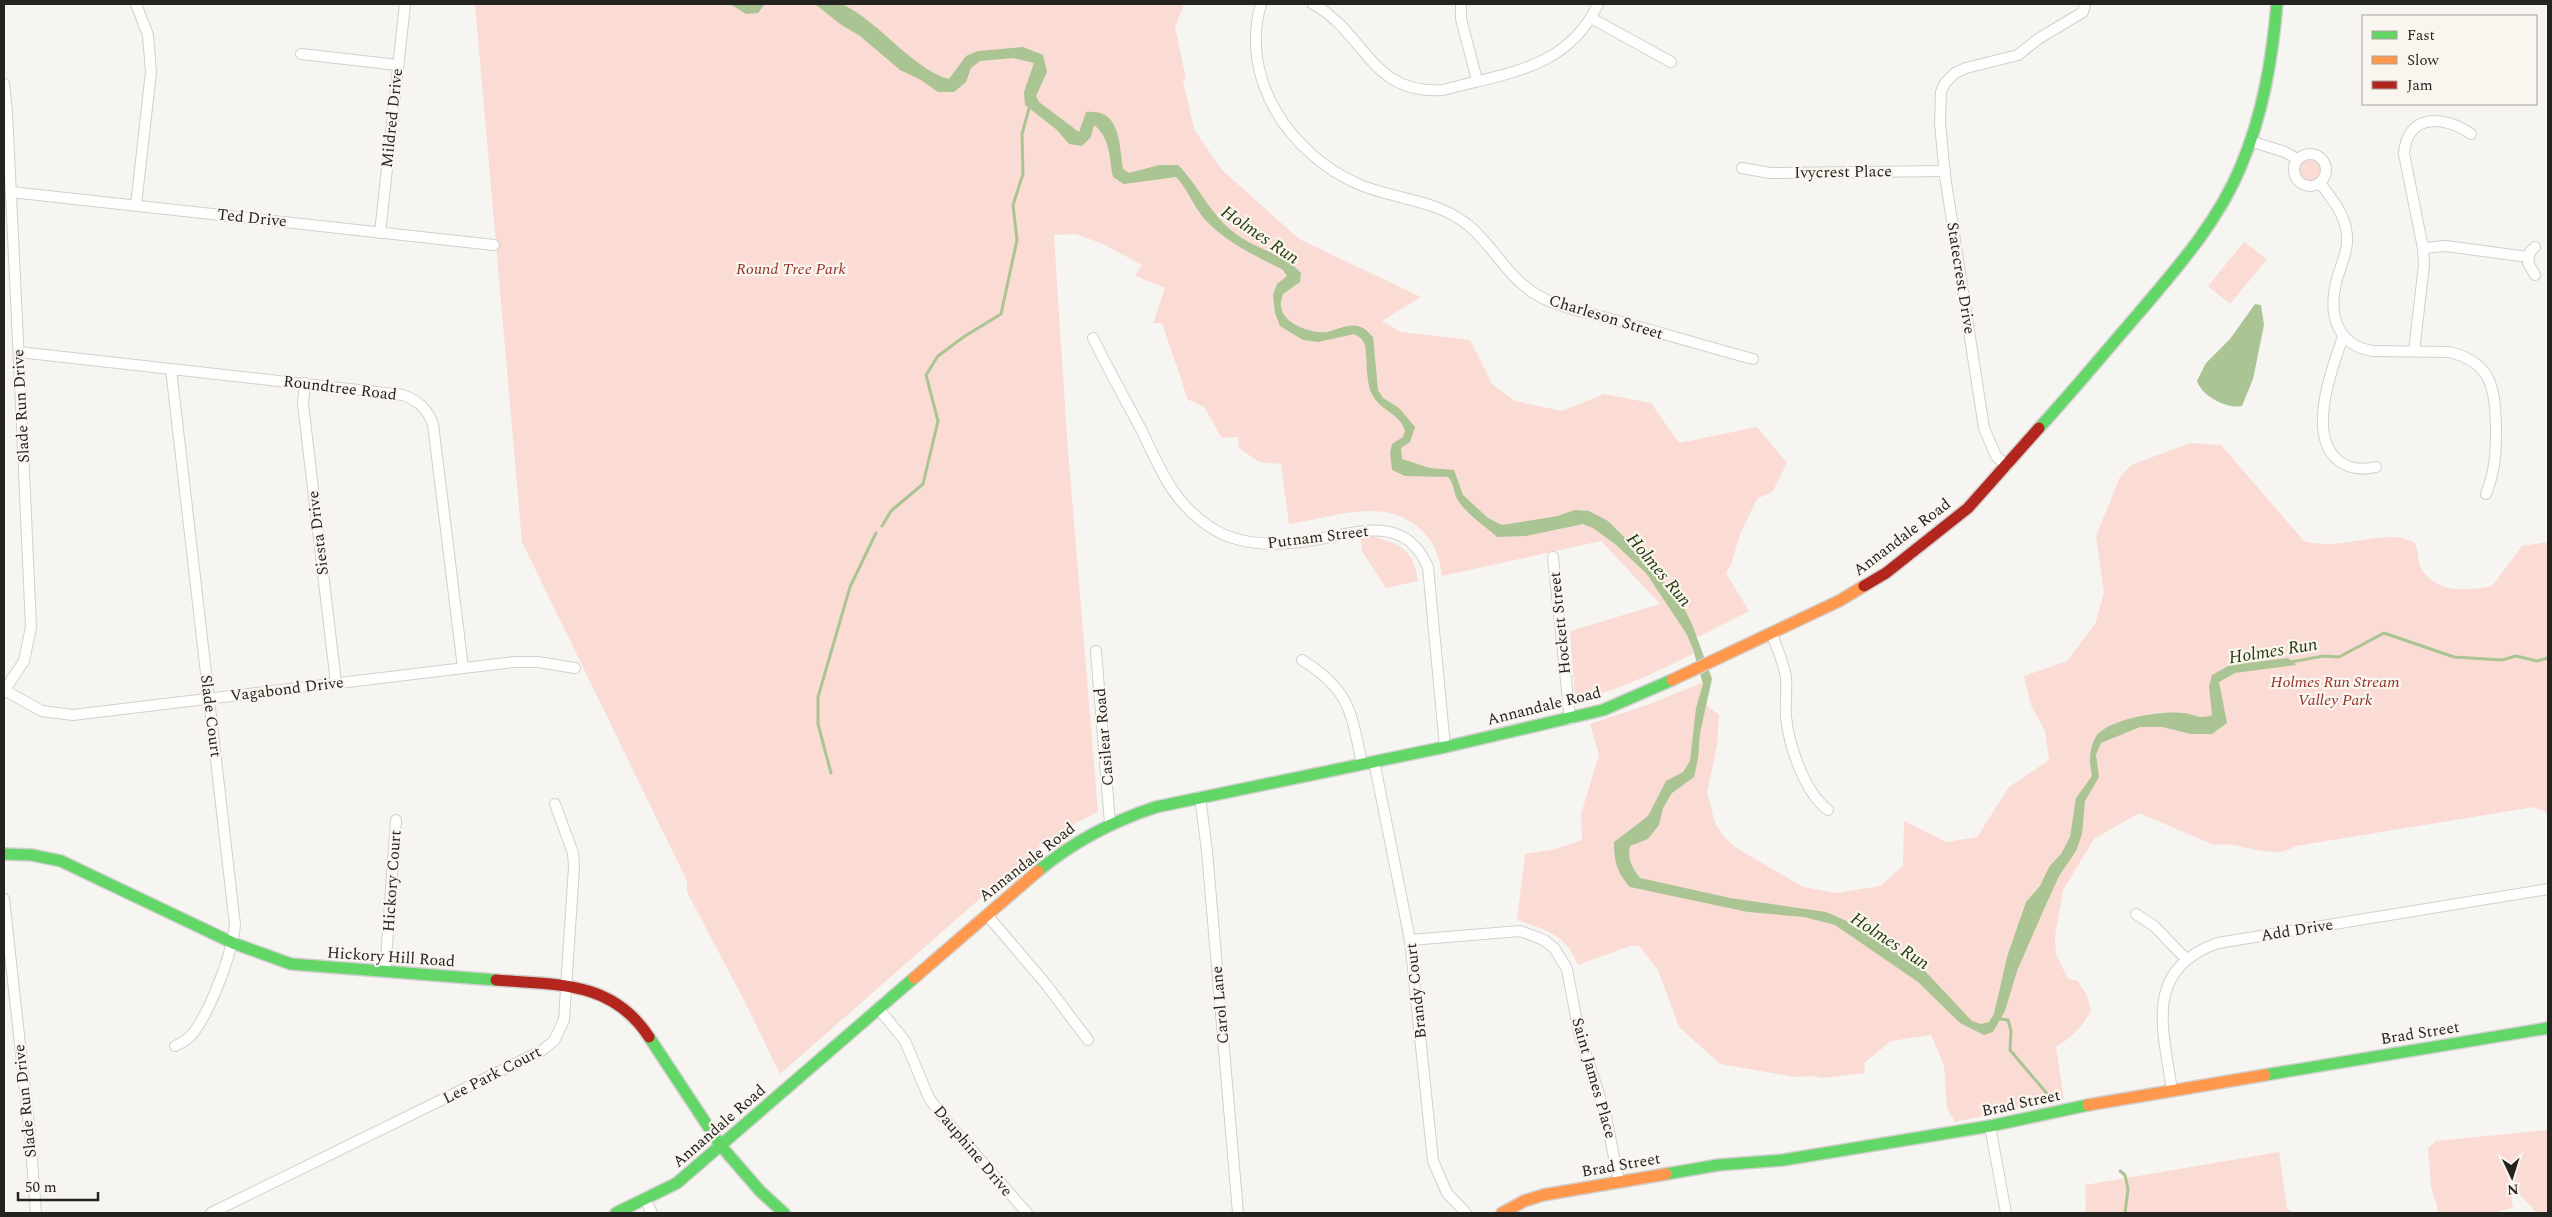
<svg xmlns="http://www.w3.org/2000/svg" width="2552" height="1217" viewBox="0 0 2552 1217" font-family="Spectral,serif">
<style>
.green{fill:#fadcd5}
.water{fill:#aac493}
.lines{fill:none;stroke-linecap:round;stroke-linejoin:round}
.stream{stroke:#aac493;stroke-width:3}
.street-casing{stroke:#d2d0ce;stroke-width:12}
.fast-casing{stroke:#d2d0ce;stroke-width:14}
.slow-casing{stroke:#d2d0ce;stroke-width:14}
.jam-casing{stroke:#d2d0ce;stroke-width:14}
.street{stroke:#fefefd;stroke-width:10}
.fast{stroke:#63d668;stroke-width:11}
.slow{stroke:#ff974d;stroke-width:11}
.jam{stroke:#b3261e;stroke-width:11}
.labels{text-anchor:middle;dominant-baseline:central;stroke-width:4.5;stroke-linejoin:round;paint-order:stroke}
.street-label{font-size:16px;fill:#252320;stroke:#faf6ef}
.park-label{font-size:16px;font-style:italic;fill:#923126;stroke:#faf6ef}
.water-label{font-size:18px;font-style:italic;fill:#253d0b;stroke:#faf6ef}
</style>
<rect width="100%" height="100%" fill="#f7f5f2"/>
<g class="green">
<path d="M475 4H1184L1175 27 1186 79 1183 80 1194 129 1221 169 1299 239 1421 297 1382 321 1401 332 1470 340 1492 384 1515 401 1562 411 1604 394 1651 403 1679 443 1757 427 1787 463 1773 491 1757 499 1740 534 1731 565 1726 573 1749 611 1694 639V653C1656 673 1617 690 1575 702L1570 631 1660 604 1601 541 1442 576C1440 557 1434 541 1419 528 1382 496 1332 518 1289 524L1281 464 1259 462 1239 448 1238 437 1222 438 1204 407 1187 399C1180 372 1170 349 1162 323H1153L1165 288 1135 276 1142 265 1103 244 1076 234 1054 235 1067 438 1098 812 1068 827 1040 846 780 1074 746 1004 687 892V881L522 542Z"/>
<circle cx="2311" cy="171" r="11"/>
<path d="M2244 242 2267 259 2230 304 2208 286Z"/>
<path d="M2190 443 2221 445 2304 541C2334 550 2364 536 2394 537 2401 537 2408 540 2414 542 2419 550 2417 560 2421 568 2436 594 2467 591 2492 586L2522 546 2548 542V813L2534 807 2296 846C2269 862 2241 840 2214 845L2139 813 2094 839 2063 890 2055 937 2056 954 2068 979 2078 981 2087 996 2091 1010C2082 1028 2072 1037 2056 1047L2064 1099 1955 1122 1947 1109 1944 1065 1931 1035 1891 1041 1864 1063 1865 1073 1823 1078 1812 1076 1796 1077 1720 1064 1679 1027 1658 970 1639 946H1630L1578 965C1565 933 1547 931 1517 920L1525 854 1556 849 1582 840 1581 814 1599 755 1590 724 1647 705 1706 681 1702 707 1706 705 1719 715 1717 746 1707 792 1715 823 1723 836 1735 847 1803 887 1836 893 1880 886 1903 866 1904 821 1947 842 1977 837 2009 787 2049 760 2045 731 2031 705 2024 676 2067 661 2095 624 2104 593 2096 536 2120 477 2131 465Z"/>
<path d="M1364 534C1395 543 1413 544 1418 581L1386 588 1362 551 1360 535Z"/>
<path d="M2548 1130V1213H2537L2516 1191 2508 1177 2513 1208 2491 1213H2439L2431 1186 2428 1148 2436 1141Z"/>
<path d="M2279 1152 2287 1208 2292 1213H2086L2085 1185Z"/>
</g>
<g class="water">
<path d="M730 4H765L758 13 746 14Z"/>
<path d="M815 4C822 4 835 1 842 4 880 22 912 69 949 79L966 56 978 51 1023 47 1043 55 1047 72 1036 96 1039 102 1079 132 1086 112C1121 108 1119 144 1123 169L1129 173 1159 165H1178C1198 185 1209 212 1232 231 1253 249 1282 252 1301 273L1300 282 1283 294C1282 298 1280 302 1281 306 1282 324 1312 334 1327 332 1336 330 1349 324 1357 326 1364 327 1368 332 1373 337L1378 390 1383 398 1399 408 1415 427 1410 442 1401 448 1402 459 1430 468 1454 470 1463 495 1488 518 1502 525 1558 516 1574 510 1589 511 1608 521 1650 563 1683 606 1692 624 1712 679 1700 733 1698 759 1694 777 1672 793 1663 808 1659 825 1648 839 1630 846C1627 859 1632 867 1640 878L1730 898 1826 912 1849 922 1923 969 1972 1021 1981 1024 1989 1022 1994 1014 2007 957 2026 902 2040 886 2049 867 2061 854 2070 837 2076 798 2092 776C2089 763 2089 750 2095 738 2105 719 2163 710 2183 713 2196 714 2198 720 2212 715L2209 686 2212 675 2230 665 2288 658 2296 665 2235 673 2219 682 2227 723 2212 734H2191L2163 727H2140L2101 743 2096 755 2099 777 2085 801 2082 834 2076 851 2059 876 2044 909 2017 971 2005 1011 1993 1032 1984 1035 1960 1023 1918 982 1835 925 1804 917 1748 912 1630 887C1617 873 1614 861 1614 842L1648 816 1666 781 1683 772 1690 761 1696 708 1703 684 1693 649 1686 633 1646 573 1615 544 1593 528 1583 524 1526 536 1497 537C1485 526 1468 515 1459 502 1453 494 1455 484 1448 477L1405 476 1392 470 1390 453 1392 444 1403 437 1405 431C1401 414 1380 410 1373 396 1365 383 1368 360 1365 345L1362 339 1354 334 1318 342 1303 340 1280 326 1275 313 1273 295 1277 284 1287 276 1283 270C1254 255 1223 241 1202 216 1192 203 1187 188 1176 177L1124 184 1113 177C1109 159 1111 138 1094 125L1091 137 1082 146 1069 144 1057 130 1025 105 1024 92 1034 63 1013 58 980 61 971 68 966 82 954 92H938L921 80 900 70 860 36 840 24Z"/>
<path d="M2255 304 2261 305 2264 325 2253 379 2242 406C2226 409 2202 396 2197 381L2206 363 2230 339Z"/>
</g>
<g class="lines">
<g class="stream">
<path d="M882 526 891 511 923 484 938 421 926 375 938 356 965 336 1001 314 1017 240 1013 205 1023 174 1022 134 1030 105"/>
<path d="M2291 662 2323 656 2339 657 2384 633 2454 657 2502 660 2516 656 2537 661 2548 658"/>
<path d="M831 773 818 724V697L850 587 876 533"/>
<path d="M2001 1019 2008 1020 2011 1031 2010 1050 2049 1096"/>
<path d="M2120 1171 2125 1175 2128 1189 2125 1213"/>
</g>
<g class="street-casing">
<g id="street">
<path d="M1261 4C1239 79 1290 154 1358 184 1390 198 1428 199 1458 218 1491 238 1504 277 1539 296 1560 308 1587 312 1611 319 1658 332 1705 346 1753 359"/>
<path d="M1313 4C1367 34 1370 95 1443 90 1506 73 1568 69 1598 4"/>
<path d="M1461 4V19L1477 80"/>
<path d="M1591 18 1671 62"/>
<path d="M301 54 398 65"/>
<path d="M4 84 7 112C15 284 24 455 31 627L24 661 4 691"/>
<path d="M2253 142 2285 152 2297 159"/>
<circle cx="2310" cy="170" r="16"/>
<path d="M1742 168 1770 173 1945 171"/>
<path d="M2320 183C2330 197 2343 211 2346 229 2351 251 2338 268 2335 288 2329 319 2340 346 2373 351L2449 352C2493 362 2495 390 2496 429 2496 453 2495 471 2486 494"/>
<path d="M11 192 494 245"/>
<path d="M136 205 151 72 148 35 136 4"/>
<path d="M380 233 405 4"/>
<path d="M2423 248 2446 246 2528 257"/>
<path d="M2535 275 2528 263 2530 252 2535 247"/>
<path d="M2343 337C2332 368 2306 436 2339 461 2351 470 2363 470 2376 467"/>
<path d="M1093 338C1108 369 1125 399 1141 429 1159 467 1173 503 1210 527 1240 547 1279 546 1313 540 1357 533 1405 513 1428 567L1445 747"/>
<path d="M2414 351 2424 265 2423 248 2404 154C2407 113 2444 115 2471 134"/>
<path d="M19 352 403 395C419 401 427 409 433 424L463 668"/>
<path d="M171 369 235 925C232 954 211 1009 194 1032 189 1039 182 1043 175 1046"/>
<path d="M305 383 303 404 336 683"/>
<path d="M2007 466 1996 456 1984 428 1945 176 1940 123 1941 92 1945 83 1955 73 1966 68 2018 55 2038 39 2083 12 2085 4"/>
<path d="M1553 557 1570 719"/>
<path d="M1772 634C1777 649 1784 663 1786 678 1787 691 1785 704 1786 717 1789 745 1804 792 1828 810"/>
<path d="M1096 651 1110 823"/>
<path d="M1302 660C1350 690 1351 711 1362 764"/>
<path d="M4 690 42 711 73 715 514 662H538L575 668"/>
<path d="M1374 761 1410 940 1433 1161 1447 1193 1466 1213"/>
<path d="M1200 797 1207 851 1238 1213"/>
<path d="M4 899 30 1135 36 1213"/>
<path d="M2136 914 2154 926 2186 959"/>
<path d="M987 915 1045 983 1088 1040"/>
<path d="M1410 940 1520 931 1544 940 1554 948 1567 969 1579 1033 1605 1112 1619 1182"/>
<path d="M385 972 396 820"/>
<path d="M879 1009 905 1041 929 1098 941 1115 1027 1213"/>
<path d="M2172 1090C2163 1029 2143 969 2218 943L2548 889"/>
<path d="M1990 1126 2006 1213"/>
<path d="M645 1199 652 1213"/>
<path d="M211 1213 541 1051 554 1041 564 1020 574 867 573 853 555 804"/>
</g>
</g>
<g class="fast-casing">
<g id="fast">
<path d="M2039 428C2073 391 2105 352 2138 314 2177 268 2218 222 2241 166 2263 114 2272 60 2277 4"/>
<path d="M4 854 32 855 61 861 233 943 291 964 496 980"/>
<path d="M1038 871C1073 842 1113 821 1156 807L1445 747 1603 710 1672 680"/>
<path d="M649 1037 721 1146 760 1191 784 1213"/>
<path d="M2265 1075 2548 1028"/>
<path d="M1666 1174 1718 1165 1783 1160 1990 1126 2088 1105"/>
<path d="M616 1213 677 1183 914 978"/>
</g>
</g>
<g class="slow-casing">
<g id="slow">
<path d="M1672 680 1839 601 1864 586"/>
<path d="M914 978 1038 871"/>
<path d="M2088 1105 2265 1075"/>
<path d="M1502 1213 1524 1201 1543 1195 1666 1174"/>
</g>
</g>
<g class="jam-casing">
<g id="jam">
<path d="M1864 586 1886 573 1968 508 2039 428"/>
<path d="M496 980C556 985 612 980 649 1037"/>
</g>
</g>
<use href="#street" class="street"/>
<use href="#fast" class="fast"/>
<use href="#slow" class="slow"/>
<use href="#jam" class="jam"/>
</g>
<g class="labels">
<g class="street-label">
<text transform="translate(392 118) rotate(-84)">Mildred Drive</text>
<text transform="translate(1843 172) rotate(-1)">Ivycrest Place</text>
<text transform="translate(252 218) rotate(6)">Ted Drive</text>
<text transform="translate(1961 278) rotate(81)">Statecrest Drive</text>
<text transform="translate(1606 317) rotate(17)">Charleson Street</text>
<text transform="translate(340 388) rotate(7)">Roundtree Road</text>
<text transform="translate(21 406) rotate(-93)">Slade Run Drive</text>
<text transform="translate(318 533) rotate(-97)">Siesta Drive</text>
<text transform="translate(1318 537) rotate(-7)">Putnam Street</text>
<text transform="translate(1902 537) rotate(-37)">Annandale Road</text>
<text transform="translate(1560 623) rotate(-96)">Hockett Street</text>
<text transform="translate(287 689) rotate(-7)">Vagabond Drive</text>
<text transform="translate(1544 706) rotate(-14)">Annandale Road</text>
<text transform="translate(211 716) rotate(83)">Slade Court</text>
<text transform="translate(1104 737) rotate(-95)">Casilear Road</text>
<text transform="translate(1027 862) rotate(-38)">Annandale Road</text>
<text transform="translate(392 881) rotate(-86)">Hickory Court</text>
<text transform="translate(2297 930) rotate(-9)">Add Drive</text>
<text transform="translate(391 957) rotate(4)">Hickory Hill Road</text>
<text transform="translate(1416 991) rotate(-96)">Brandy Court</text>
<text transform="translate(1220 1005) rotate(-95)">Carol Lane</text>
<text transform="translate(2420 1033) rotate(-9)">Brad Street</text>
<text transform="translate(492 1075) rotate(-27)">Lee Park Court</text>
<text transform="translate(1594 1078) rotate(74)">Saint James Place</text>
<text transform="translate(25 1101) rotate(-96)">Slade Run Drive</text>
<text transform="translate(2021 1103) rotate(-12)">Brad Street</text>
<text transform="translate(719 1126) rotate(-41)">Annandale Road</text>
<text transform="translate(973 1151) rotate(50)">Dauphine Drive</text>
<text transform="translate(1621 1165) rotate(-10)">Brad Street</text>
</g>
<g class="park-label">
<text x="791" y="269">Round Tree Park</text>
<text x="2335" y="682">Holmes Run Stream<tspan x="2335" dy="18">Valley Park</tspan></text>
</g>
<g class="water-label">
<text transform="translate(1260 235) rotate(34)">Holmes Run</text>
<text transform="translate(1659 570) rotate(50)">Holmes Run</text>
<text transform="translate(2273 651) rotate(-9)">Holmes Run</text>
<text transform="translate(1890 941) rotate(33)">Holmes Run</text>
</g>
</g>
<rect width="2552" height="1217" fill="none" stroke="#252320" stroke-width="10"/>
<rect x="2362" y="15" width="175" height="90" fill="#faf6ef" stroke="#a5a29c"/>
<rect x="2372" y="31" width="25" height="8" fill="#63d668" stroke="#a5a29c"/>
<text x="2407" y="40" font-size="15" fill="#252320">Fast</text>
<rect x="2372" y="56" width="25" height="8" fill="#ff974d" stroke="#a5a29c"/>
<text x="2407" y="65" font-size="15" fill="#252320">Slow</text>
<rect x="2372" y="81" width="25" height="8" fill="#b3261e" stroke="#a5a29c"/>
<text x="2407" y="90" font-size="15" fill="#252320">Jam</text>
<g transform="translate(2512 1177) rotate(176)" stroke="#faf6ef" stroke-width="4" paint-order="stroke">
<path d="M0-4L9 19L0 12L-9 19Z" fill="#252320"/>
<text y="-8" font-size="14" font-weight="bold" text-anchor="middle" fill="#252320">N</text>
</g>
<path d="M18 1192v8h80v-8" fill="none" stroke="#252320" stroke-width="2.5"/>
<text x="25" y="1192" font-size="15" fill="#252320" stroke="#faf6ef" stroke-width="4" paint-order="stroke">50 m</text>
</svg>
